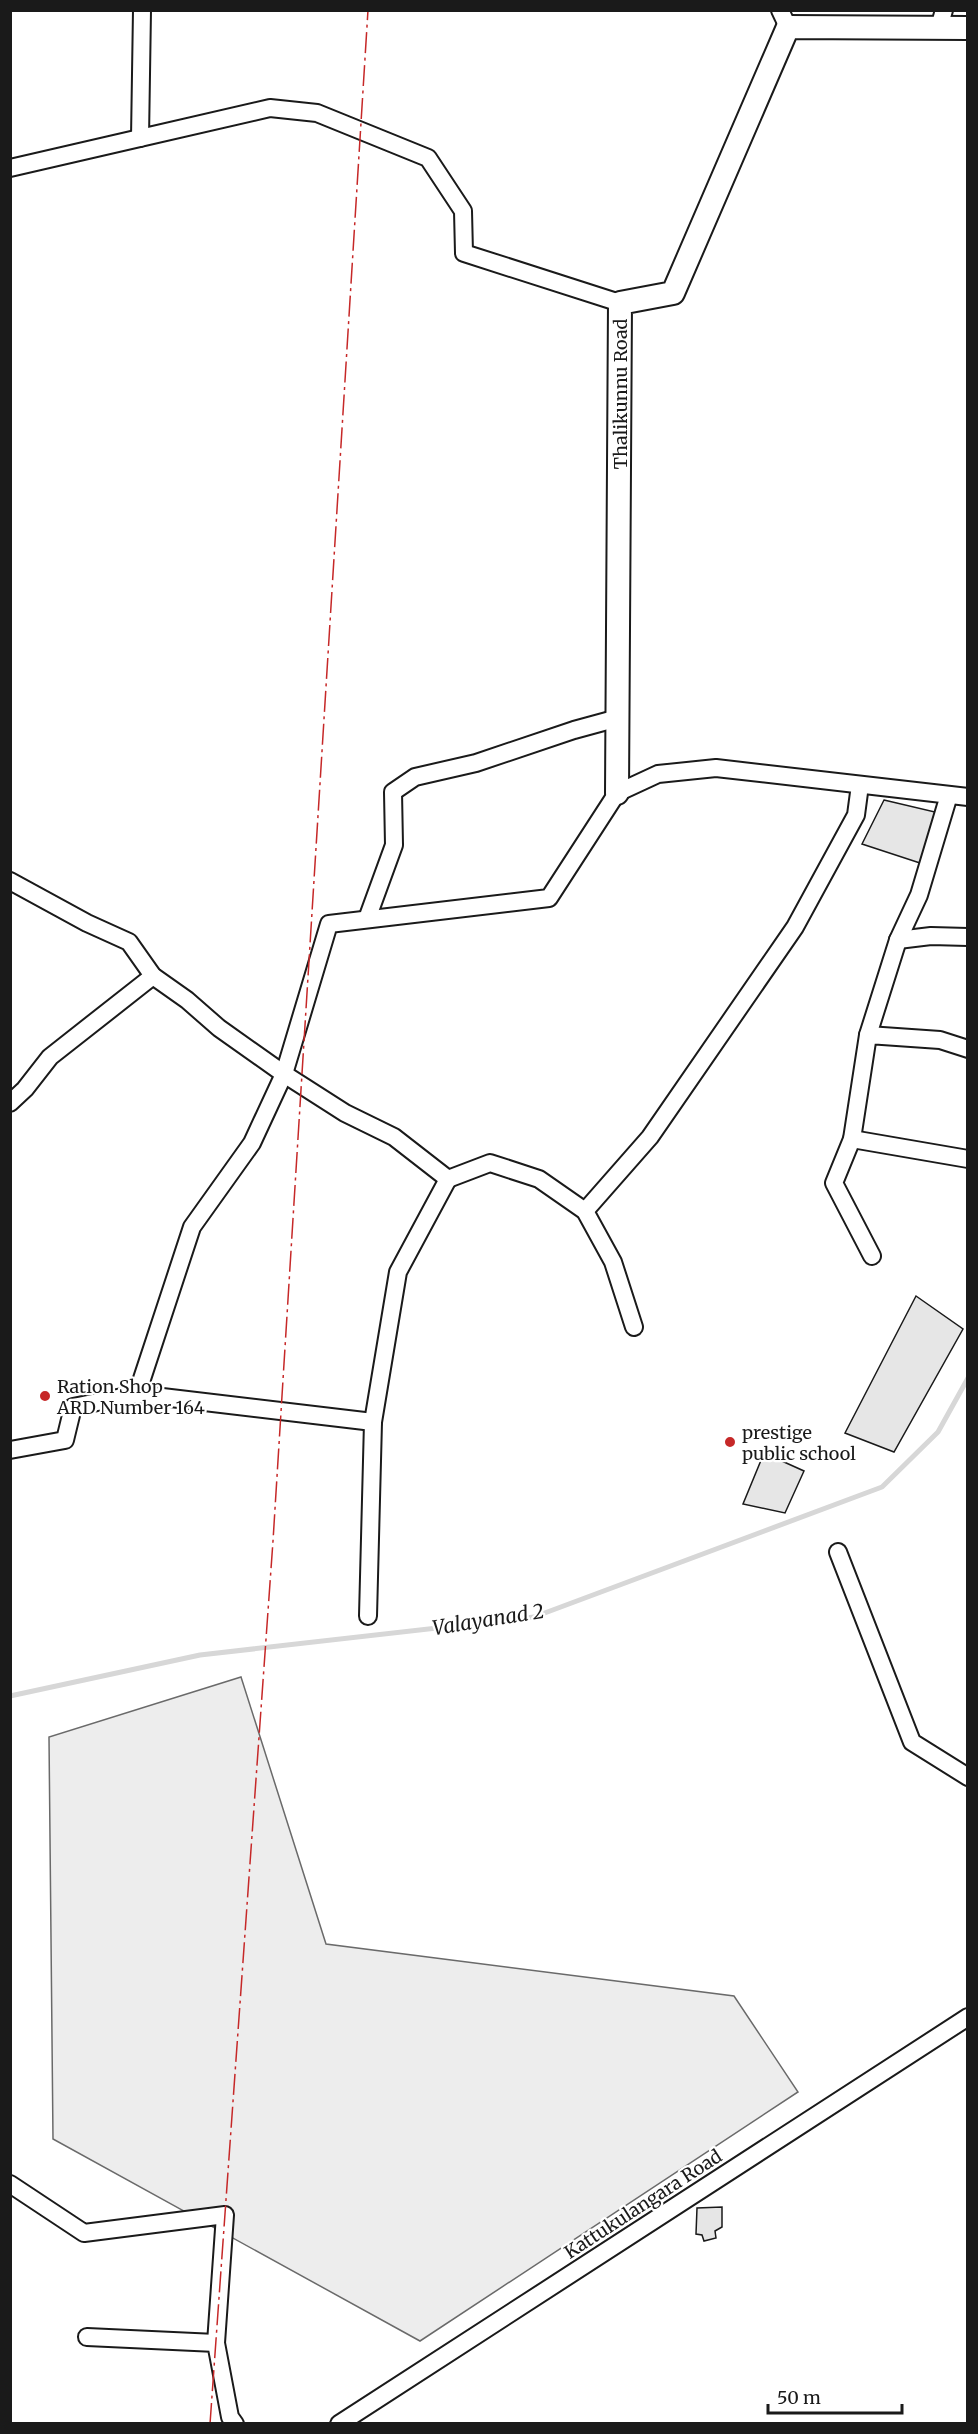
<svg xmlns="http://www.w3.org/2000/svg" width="978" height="2434" viewBox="0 0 978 2434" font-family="Merriweather,serif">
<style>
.built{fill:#ededed;stroke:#6a6a6a;stroke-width:1.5}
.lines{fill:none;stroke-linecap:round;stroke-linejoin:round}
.stream{stroke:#d7d7d7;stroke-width:5}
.building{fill:#e6e6e6;stroke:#1a1a1a;stroke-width:1.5}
.street-casing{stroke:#1a1a1a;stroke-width:20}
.secondary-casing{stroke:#1a1a1a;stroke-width:26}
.street{stroke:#fff;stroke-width:16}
.secondary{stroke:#fff;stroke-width:22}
.power{stroke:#c62828;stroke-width:1.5;stroke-dasharray:21 4.5 3 4.5;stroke-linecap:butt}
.poi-dot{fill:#c62828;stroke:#fff;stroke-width:2}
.labels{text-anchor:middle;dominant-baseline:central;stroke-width:4.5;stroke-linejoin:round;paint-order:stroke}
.street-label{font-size:18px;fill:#1a1a1a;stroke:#fff}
.poi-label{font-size:18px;fill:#1a1a1a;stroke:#fff;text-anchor:start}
.water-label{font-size:20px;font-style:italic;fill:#1a1a1a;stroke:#fff}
</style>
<rect width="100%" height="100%" fill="#fff"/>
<path class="built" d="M241 1677 326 1944 734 1996 798 2092 420 2341 53 2139 49 1737Z"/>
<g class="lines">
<path class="stream" d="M10 1696 200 1655 534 1617 882 1487 938 1432 968 1378"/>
</g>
<g class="building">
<path d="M884 800 935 812 923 864 862 844Z"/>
<path d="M916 1296 963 1329 894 1452 845 1433Z"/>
<path d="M764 1453 804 1471 785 1513 743 1504Z"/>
<path d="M722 2207V2227L715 2231 716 2238 704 2241 702 2235 696 2234 697 2208Z"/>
</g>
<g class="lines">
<g class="street-casing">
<g id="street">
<path d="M142 10 140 138 270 108 317 113 428 158 463 211 464 253 620 303"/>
<path d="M780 10 788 27"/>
<path d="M939 28 944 10"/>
<path d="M10 168 140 138"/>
<path d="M10 881 87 923 129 942 153 976 187 1000 219 1028 284 1074 345 1113 394 1137 448 1179 490 1163 539 1179 585 1211 613 1262 634 1327"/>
<path d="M367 919 394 845 393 792 415 777 476 763 574 730 618 718"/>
<path d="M898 940 931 936 968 937"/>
<path d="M868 1035 898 940 919 895 949 795"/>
<path d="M10 1103 25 1089 50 1057 153 976"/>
<path d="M852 1139 968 1159"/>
<path d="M585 1211 650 1137 795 927 856 815 860 785"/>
<path d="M872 1256 834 1183 852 1139 868 1035 940 1040 968 1049"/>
<path d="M137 1394 373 1422"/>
<path d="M10 1450 65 1440 73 1407 137 1394 192 1227 252 1143 284 1074 329 924 549 898 617 793 658 774 716 768 968 797"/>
<path d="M838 1552 912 1742 968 1777"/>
<path d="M368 1616 373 1422 398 1272 448 1179"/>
<path d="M10 2184 84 2233 225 2215 216 2343"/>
<path d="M87 2337 216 2343 230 2417 235 2424"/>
<path d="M339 2424 968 2017"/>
</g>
</g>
<g class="secondary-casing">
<path id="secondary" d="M617 793 620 303 673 293 788 27 968 28"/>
</g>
<use href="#street" class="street"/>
<use href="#secondary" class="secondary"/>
<path class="power" d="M210 2424 273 1541 368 10"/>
</g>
<g class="poi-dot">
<circle cx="45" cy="1396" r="6"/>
<circle cx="730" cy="1442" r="6"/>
</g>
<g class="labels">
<g class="street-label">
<text transform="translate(620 394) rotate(-90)">Thalikunnu Road</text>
<text transform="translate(643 2204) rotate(-33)">Kattukulangara Road</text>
</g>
<g class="poi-label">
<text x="57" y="1386">Ration Shop<tspan x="57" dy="21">ARD Number 164</tspan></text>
<text x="742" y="1432">prestige<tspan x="742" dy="21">public school</tspan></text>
</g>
<g class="water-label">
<text transform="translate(488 1619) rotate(-9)">Valayanad 2</text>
</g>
</g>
<rect width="978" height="2434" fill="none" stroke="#1a1a1a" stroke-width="24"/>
<path d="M768 2404v9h134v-9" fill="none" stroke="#1a1a1a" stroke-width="3"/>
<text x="777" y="2404" font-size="18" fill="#1a1a1a" stroke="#ffffff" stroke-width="4.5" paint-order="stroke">50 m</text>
</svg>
